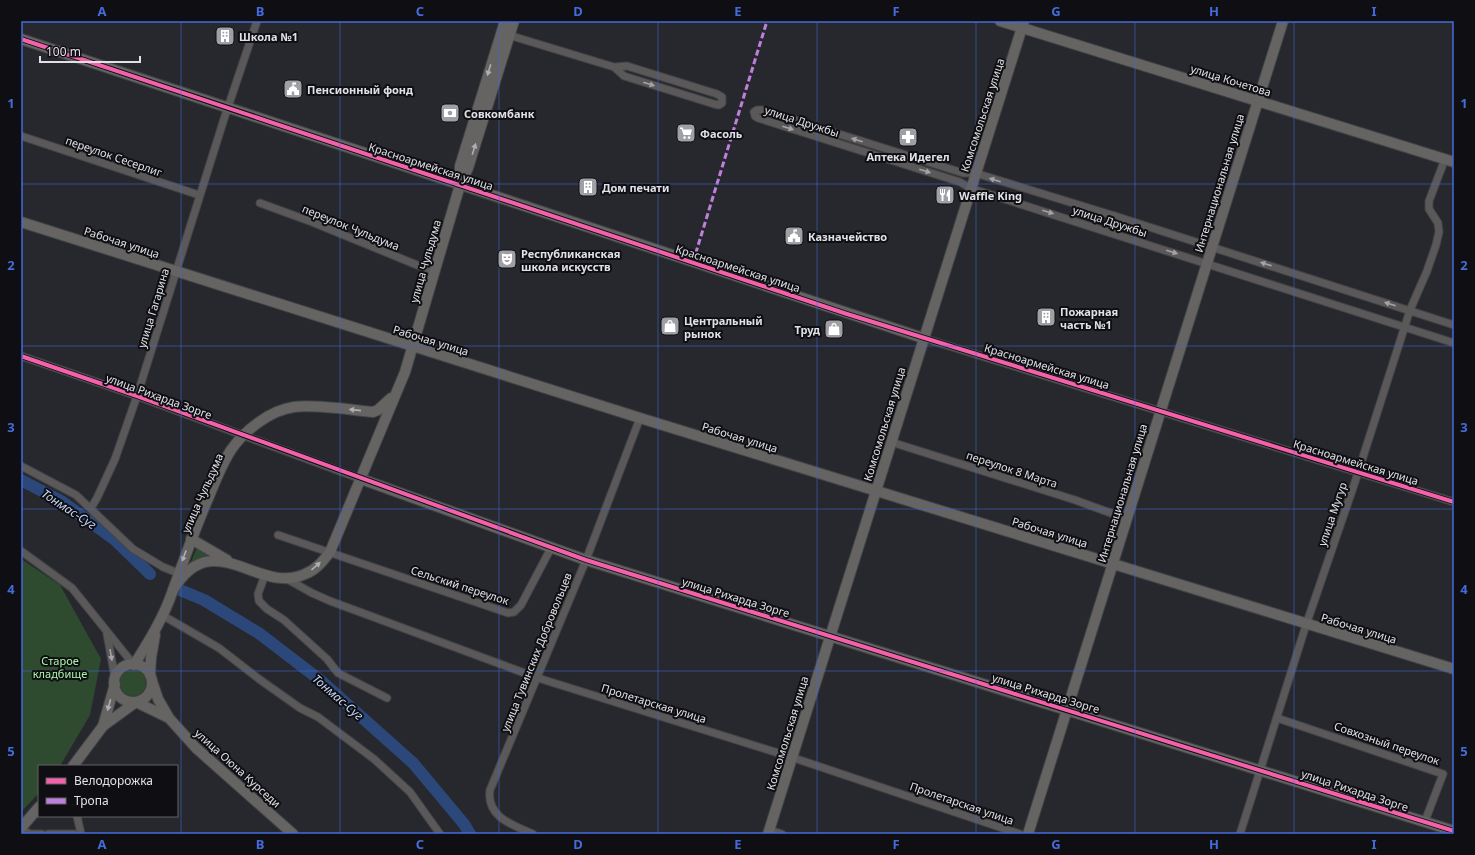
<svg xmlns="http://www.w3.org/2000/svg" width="1475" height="855" viewBox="0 0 1475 855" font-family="'Noto Sans',sans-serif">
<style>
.green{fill:#2f4b2f}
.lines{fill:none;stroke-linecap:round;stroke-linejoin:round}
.river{stroke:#2c487b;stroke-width:12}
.street-casing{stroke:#424346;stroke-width:9}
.secondary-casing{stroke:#424346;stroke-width:12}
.street{stroke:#5a5858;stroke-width:7}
.secondary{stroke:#656463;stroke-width:10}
.quiet{stroke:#c07fdc;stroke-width:3;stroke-dasharray:6 3;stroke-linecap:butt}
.cycleway-casing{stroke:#0f0f13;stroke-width:6}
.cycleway{stroke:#f560ab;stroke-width:4}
.oneway{fill:#afafb2}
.oneway2{fill:#a4a3a7}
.grid{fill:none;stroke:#446bdb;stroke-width:1;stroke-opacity:0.55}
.labels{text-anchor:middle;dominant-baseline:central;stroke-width:4;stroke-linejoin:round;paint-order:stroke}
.poi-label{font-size:11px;font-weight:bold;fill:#e0e1e7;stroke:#0f0f13;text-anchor:start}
.street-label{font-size:11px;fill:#e0e1e7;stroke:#0f0f13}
.park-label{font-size:11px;fill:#aaf6a6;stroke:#0f0f13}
.water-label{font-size:12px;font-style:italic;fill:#c5d9fb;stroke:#0f0f13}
.neatline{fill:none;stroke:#446bdb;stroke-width:1.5}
.grid-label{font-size:13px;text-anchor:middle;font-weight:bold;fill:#446bdb}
</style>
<rect width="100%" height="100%" fill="#27282d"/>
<g class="green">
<path d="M198 545 217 554 203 557 189 567Z"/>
<path d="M21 559 60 585 101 659 90 715 60 766H39V793L21 812Z"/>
<circle cx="133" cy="683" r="13"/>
</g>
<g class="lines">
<g class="river">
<path d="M21 480 61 501 114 539 150 574"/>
<path d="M180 590 204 600 260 634 320 680 413 763 464 824 470 834"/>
</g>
<g class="street-casing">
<g id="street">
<path d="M505 34 614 67 627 66 717 94 722 97V103L719 105 714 104 624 76 614 67"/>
<path d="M21 136 199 195"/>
<path d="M260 203 312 222 417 265 434 271"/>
<path d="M1111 232 1115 216"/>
<path d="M1454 325 1115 216 975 173H963L763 110H757L754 112 755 116 758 118 960 182 970 188 1454 343"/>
<path d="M923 338 1454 502"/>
<path d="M21 356 137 396 361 479"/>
<path d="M891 442 1075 500 1127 519"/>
<path d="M21 466 76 495 133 549 163 567 178 573"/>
<path d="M91 508 97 498 115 459 137 396 224 119 257 21"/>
<path d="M278 535 508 613 514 612 521 605 551 548"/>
<path d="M21 551 72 588 134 665"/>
<path d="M265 575 258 594 259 601 267 609 284 620 327 659 338 673 387 698"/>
<path d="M287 579 312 593 330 601 538 678 791 757 1020 834"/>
<path d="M162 615 219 648 259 679 300 708 318 717 374 759 410 792 440 834"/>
<path d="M107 634 115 678"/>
<path d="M1277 718 1443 774 1425 821"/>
<path d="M77 816 81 834"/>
<path d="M21 829 30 834H42"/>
<path d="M769 830 782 834"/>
<path d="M48 834H74"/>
<path d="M533 834C513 825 486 817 490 790L586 560 640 418"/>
<path d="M1240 834 1306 625 1355 482 1410 310 1427 271 1436 245 1439 232 1438 223 1429 209V201L1445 159"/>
</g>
</g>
<g class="secondary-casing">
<g id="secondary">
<path d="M1000 21 1454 162"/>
<path d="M21 39 923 338"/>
<path d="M460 185V166L505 21"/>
<path d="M21 222 640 418 1454 669"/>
<path d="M361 479 586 560 1454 831"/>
<path d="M191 539 227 560"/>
<path d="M173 590C213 523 258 596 305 574 316 570 323 561 330 552L405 372 460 185 468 168 514 21"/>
<circle cx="133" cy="683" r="19"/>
<path d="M134 665C149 641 164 617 173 590 185 557 196 526 210 494 216 479 222 464 231 450 244 431 270 410 294 407 315 404 351 410 373 412L378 410 391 398"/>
<path d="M150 675 151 658 155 635"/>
<path d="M152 681 158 699 169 718 196 748 293 834"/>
<path d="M136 702 167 717"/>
<path d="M103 726 115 684"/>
<path d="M73 766 103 726 136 702"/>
<path d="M21 828 39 807"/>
<path d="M768 834 1024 21"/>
<path d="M1028 834 1283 21"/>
</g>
</g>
<use href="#street" class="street"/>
<use href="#secondary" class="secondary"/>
<path class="quiet" d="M693 262 767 21"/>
<g class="cycleway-casing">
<g id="cycleway">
<path d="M21 39 847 314 1454 502"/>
<path d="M21 356 137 396 586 560 1454 831"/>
</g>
</g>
<use href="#cycleway" class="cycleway"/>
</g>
<defs><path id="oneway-solid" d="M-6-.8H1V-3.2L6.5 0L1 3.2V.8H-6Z"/></defs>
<g class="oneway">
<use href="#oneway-solid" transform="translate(489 70) rotate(107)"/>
<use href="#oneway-solid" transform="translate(474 149) rotate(-73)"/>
<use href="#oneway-solid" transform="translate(355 410) rotate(-174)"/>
<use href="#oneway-solid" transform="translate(184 556) rotate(111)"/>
<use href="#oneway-solid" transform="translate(316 566) rotate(-41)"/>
<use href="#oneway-solid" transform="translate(109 705) rotate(106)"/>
</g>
<g class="oneway2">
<use href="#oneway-solid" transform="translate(649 84) rotate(17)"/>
<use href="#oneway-solid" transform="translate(788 128) rotate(18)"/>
<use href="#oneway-solid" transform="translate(857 140) rotate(-163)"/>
<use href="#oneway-solid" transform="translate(925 171) rotate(17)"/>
<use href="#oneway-solid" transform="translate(995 180) rotate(-163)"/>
<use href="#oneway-solid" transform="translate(1048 212) rotate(17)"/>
<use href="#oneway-solid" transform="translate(1172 252) rotate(18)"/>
<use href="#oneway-solid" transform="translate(1266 264) rotate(-162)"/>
<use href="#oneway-solid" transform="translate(1390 304) rotate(-162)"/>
<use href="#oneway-solid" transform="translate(111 655) rotate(80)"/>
</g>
<path class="grid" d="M181 21V834M340 21V834M499 21V834M658 21V834M817 21V834M976 21V834M1135 21V834M1294 21V834M21 184H1454M21 346H1454M21 509H1454M21 671H1454"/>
<defs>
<g id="building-square" transform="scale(1)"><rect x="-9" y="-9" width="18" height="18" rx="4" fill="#9fa0a6" stroke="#0f0f13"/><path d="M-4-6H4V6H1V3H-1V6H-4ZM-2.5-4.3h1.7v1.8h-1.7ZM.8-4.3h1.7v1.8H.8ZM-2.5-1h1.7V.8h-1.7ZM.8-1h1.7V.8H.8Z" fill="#fff"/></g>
<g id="civic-square" transform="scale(1)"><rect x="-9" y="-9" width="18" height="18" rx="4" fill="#9fa0a6" stroke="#0f0f13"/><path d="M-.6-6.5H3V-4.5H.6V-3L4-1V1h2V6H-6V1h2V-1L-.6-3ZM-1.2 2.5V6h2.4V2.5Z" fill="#fff"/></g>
<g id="bank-square" transform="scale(1)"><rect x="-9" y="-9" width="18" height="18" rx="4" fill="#9fa0a6" stroke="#0f0f13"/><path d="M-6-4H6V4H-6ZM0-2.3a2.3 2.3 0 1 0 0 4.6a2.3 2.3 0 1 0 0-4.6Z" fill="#fff"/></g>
<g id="supermarket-square" transform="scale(1)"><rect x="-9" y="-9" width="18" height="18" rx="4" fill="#9fa0a6" stroke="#0f0f13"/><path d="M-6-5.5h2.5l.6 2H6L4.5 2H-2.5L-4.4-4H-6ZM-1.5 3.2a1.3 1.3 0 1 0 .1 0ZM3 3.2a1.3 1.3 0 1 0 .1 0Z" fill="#fff"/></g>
<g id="pharmacy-square" transform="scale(1)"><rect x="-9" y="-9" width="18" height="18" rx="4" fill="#9fa0a6" stroke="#0f0f13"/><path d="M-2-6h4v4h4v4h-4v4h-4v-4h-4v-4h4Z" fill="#fff"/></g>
<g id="restaurant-square" transform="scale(1)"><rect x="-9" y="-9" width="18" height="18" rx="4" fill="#9fa0a6" stroke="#0f0f13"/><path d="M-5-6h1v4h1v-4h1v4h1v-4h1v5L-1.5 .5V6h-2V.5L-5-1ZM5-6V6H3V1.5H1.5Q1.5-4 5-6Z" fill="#fff"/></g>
<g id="theatre-square" transform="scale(1)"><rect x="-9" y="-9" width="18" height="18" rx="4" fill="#9fa0a6" stroke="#0f0f13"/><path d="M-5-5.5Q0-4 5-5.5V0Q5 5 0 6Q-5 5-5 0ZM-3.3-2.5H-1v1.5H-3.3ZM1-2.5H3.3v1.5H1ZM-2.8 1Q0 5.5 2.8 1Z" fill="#fff"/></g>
<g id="shop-square" transform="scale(1)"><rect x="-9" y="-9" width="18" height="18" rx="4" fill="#9fa0a6" stroke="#0f0f13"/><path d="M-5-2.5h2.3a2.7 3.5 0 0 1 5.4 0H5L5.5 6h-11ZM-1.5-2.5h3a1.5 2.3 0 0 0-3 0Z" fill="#fff"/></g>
</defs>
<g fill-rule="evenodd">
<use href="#building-square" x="225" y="36"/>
<use href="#civic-square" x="293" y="89"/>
<use href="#bank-square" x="450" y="113"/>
<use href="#supermarket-square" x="686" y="133"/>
<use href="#pharmacy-square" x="908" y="137"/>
<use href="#building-square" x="588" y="187"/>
<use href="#restaurant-square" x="945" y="195"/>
<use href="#civic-square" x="794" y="236"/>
<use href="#theatre-square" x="507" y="259"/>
<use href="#building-square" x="1046" y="317"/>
<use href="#shop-square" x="670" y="326"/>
<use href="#shop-square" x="834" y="329"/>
</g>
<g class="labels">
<g class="poi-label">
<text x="239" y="36">Школа №1</text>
<text x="307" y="89">Пенсионный фонд</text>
<text x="464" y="113">Совкомбанк</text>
<text x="700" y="133">Фасоль</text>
<text x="908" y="156" text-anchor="middle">Аптека Идегел</text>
<text x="602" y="187">Дом печати</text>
<text x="959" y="195">Waffle King</text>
<text x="808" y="236">Казначейство</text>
<text x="521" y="253">Республиканская<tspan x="521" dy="13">школа искусств</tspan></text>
<text x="1060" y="311">Пожарная<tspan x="1060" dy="13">часть №1</tspan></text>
<text x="684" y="320">Центральный<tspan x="684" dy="13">рынок</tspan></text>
<text x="820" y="329" text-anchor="end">Труд</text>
</g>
<g class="street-label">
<text transform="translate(1231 80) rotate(17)">улица Кочетова</text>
<text transform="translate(982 115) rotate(-72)">Комсомольская улица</text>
<text transform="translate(802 121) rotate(18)">улица Дружбы</text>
<text transform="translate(114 156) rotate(19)">переулок Сесерлиг</text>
<text transform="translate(431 166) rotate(18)">Красноармейская улица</text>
<text transform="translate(1219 183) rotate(-73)">Интернациональная улица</text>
<text transform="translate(1110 221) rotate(18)">улица Дружбы</text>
<text transform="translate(351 227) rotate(22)">переулок Чульдума</text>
<text transform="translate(122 242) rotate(18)">Рабочая улица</text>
<text transform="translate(425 261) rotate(-74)">улица Чульдума</text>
<text transform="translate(738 268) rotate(18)">Красноармейская улица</text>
<text transform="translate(153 308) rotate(-73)">улица Гагарина</text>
<text transform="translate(431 340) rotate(17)">Рабочая улица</text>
<text transform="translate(1047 366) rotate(17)">Красноармейская улица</text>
<text transform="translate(159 396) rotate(20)">улица Рихарда Зорге</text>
<text transform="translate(884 424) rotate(-73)">Комсомольская улица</text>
<text transform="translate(740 437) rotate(17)">Рабочая улица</text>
<text transform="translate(1356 462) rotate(17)">Красноармейская улица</text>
<text transform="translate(1012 469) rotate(18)">переулок 8 Марта</text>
<text transform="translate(202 493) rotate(-66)">улица Чульдума</text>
<text transform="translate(1122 493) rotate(-73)">Интернациональная улица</text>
<text transform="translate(1332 514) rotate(-71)">улица Мугур</text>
<text transform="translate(1050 532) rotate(17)">Рабочая улица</text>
<text transform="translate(460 585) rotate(18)">Сельский переулок</text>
<text transform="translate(736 597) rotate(17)">улица Рихарда Зорге</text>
<text transform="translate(1359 628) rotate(17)">Рабочая улица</text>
<text transform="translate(536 652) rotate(-68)">улица Тувинских Добровольцев</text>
<text transform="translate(1046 693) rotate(17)">улица Рихарда Зорге</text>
<text transform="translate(654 703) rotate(17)">Пролетарская улица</text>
<text transform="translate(787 733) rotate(-73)">Комсомольская улица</text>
<text transform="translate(1387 743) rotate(19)">Совхозный переулок</text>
<text transform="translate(238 768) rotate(42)">улица Оюна Курседи</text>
<text transform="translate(1355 790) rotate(18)">улица Рихарда Зорге</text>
<text transform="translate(962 803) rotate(19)">Пролетарская улица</text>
</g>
<g class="park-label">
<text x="60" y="660">Старое<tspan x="60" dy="13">кладбище</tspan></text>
</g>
<g class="water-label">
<text transform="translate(69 509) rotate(33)">Тонмас-Суг</text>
<text transform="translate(338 697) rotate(41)">Тонмас-Суг</text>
</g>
</g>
<rect width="1475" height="855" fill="none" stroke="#0f0f13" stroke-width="44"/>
<rect x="38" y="765" width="140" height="52" fill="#0f0f13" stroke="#636368"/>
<rect x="46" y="778" width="20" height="6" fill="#f560ab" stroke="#636368"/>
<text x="74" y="785" font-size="12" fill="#e0e1e7">Велодорожка</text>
<rect x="46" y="798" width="20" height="6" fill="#c07fdc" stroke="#636368"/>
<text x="74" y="805" font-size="12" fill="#e0e1e7">Тропа</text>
<path d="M40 56v6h100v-6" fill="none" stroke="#e0e1e7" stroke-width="2"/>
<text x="46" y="56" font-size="12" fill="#e0e1e7" stroke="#0f0f13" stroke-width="3" paint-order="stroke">100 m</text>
<rect x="22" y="22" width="1431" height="811" class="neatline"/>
<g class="grid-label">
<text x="102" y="16">A</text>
<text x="260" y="16">B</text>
<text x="420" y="16">C</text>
<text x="578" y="16">D</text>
<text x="738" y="16">E</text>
<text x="896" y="16">F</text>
<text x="1056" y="16">G</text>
<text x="1214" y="16">H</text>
<text x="1374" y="16">I</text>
<text x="11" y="108">1</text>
<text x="1464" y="108">1</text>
<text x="11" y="270">2</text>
<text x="1464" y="270">2</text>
<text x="11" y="432">3</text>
<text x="1464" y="432">3</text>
<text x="11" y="594">4</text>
<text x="1464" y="594">4</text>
<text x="11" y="756">5</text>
<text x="1464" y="756">5</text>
<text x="102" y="849">A</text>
<text x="260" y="849">B</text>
<text x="420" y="849">C</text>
<text x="578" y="849">D</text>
<text x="738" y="849">E</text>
<text x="896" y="849">F</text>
<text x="1056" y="849">G</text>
<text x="1214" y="849">H</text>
<text x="1374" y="849">I</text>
</g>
</svg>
